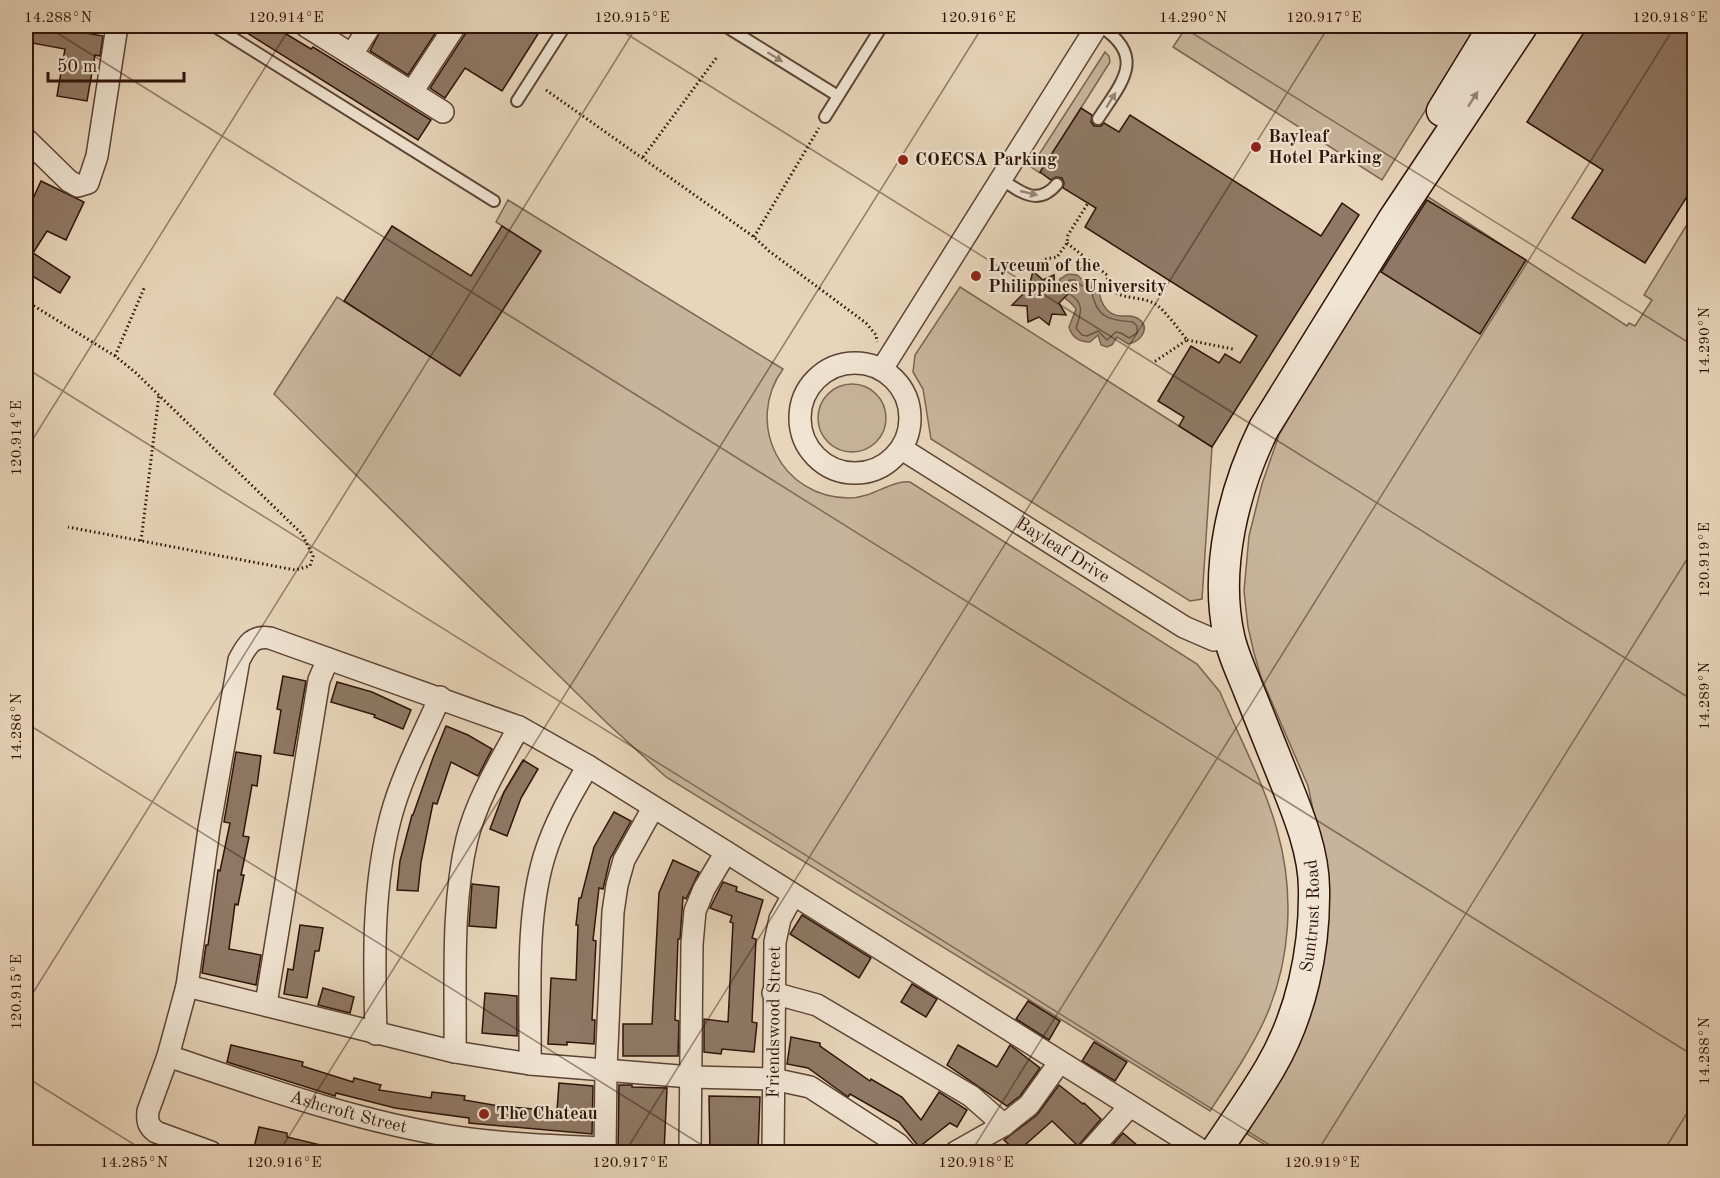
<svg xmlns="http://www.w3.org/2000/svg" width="1720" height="1178" viewBox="0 0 1720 1178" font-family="'Old Standard TT',serif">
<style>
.green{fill:#c8b49c;stroke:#7b6452;stroke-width:1.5}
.water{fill:#a9937e;stroke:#78604f;stroke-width:1.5}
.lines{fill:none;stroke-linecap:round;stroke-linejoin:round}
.shore{stroke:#6c5344;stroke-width:1.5}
.building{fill:#8f7865;stroke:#2e1309;stroke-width:1.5}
.lane-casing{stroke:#5c4435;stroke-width:14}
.street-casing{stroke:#5c4435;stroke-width:24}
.secondary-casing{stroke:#2e1309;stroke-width:33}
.path{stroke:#2e1309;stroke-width:3;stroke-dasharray:1.5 3;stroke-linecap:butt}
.lane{stroke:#f0e4d2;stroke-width:10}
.street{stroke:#f0e4d2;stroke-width:21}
.secondary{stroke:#f0e4d2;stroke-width:30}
.oneway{fill:#998678}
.ticks{fill:none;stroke:#2e1309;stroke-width:1.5;stroke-opacity:0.45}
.poi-dot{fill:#8f2418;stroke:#f0e4d2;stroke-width:2}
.labels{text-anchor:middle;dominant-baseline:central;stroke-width:4.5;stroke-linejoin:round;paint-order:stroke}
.poi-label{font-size:18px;font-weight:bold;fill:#2e1309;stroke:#f0e4d2;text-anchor:start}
.street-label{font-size:18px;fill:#2e1309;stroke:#f0e4d2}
.neatline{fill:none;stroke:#2e1309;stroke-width:2}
.ticks-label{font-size:15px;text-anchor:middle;fill:#2e1309}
</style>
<rect width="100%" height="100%" fill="#e8d5ba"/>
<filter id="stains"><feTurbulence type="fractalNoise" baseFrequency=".00333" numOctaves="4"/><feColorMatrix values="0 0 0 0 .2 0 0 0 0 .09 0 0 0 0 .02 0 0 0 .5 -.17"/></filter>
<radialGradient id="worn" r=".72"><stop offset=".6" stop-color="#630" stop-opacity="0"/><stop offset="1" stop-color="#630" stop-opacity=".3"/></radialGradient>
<g class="green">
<path d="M1187 26H1478L1382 180 1173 47Z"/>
<path d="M1105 52 1109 56 1110 62 1040 173 1031 167Z"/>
<path d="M1422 193 1627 326 1629 323 1635 326 1652 300 1644 295 1694 213V1152H1277L1247 1134 1292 1050 1325 866 1308 786 1261 677 1254 653 1248 627 1244 591 1249 536 1262 484 1279 435 1374 269Z"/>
<path d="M508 200 783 369C744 423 781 498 849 498 873 498 890 480 910 482L1197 664 1220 692C1239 737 1264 783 1277 830 1295 893 1291 962 1264 1021 1249 1053 1229 1082 1210 1111L666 777 607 723 274 394 337 297 460 375 541 251 496 222Z"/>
<path d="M960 287 1212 447 1202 599 1190 601 931 439 923 389 913 372 915 355Z"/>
<circle cx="852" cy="418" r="34"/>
</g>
<path class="water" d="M1068 274 1077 275 1084 281 1093 278 1099 282C1098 298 1104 317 1124 316 1129 316 1132 315 1137 318 1152 327 1141 342 1128 344L1117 337 1112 345 1107 347 1101 345 1098 335 1090 342C1079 342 1072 338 1069 327L1076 309C1071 300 1061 299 1058 288L1060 279Z"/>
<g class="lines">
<path class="shore" d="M1065 290V283L1070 280H1075L1082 286H1091C1092 291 1092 296 1094 300 1100 321 1117 320 1133 322L1137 326V333L1129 338 1121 333 1116 332 1107 340 1098 331 1087 336 1082 335 1076 328C1081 313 1085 304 1070 294"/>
</g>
<g class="building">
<path d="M35 26H48L103 36 100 56 95 55 87 101 57 96 65 49 32 43Z"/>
<path d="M236 26H273L311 49 313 47 431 120 418 140Z"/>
<path d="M383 26H440L408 75 370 51Z"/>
<path d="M468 26H543L502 91 465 68 445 98 430 88 466 33Z"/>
<path d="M1588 26H1695V184L1645 263 1572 218 1603 170 1527 122Z"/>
<path d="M1081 108 1092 115 1091 122 1094 126H1101L1104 123 1119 132 1130 115 1321 236 1342 203 1359 215 1212 447 1179 426 1184 417 1158 401 1191 346 1219 363 1225 354 1240 363 1257 336 1085 227 1096 208 1063 188 1064 183 1062 178 1056 177 1051 180 1040 172Z"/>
<path d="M41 181 84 202 66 240 47 231 33 253 70 277 60 293 26 272V214Z"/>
<path d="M1427 200 1526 260 1480 334 1381 272Z"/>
<path d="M392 226 471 276 502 226 541 251 460 376 344 301Z"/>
<path d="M1033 271 1043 280 1054 275 1055 291 1070 292 1059 303 1066 315 1052 314 1049 325 1039 317 1028 322 1027 306 1012 305 1023 294 1016 282 1030 283Z"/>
<path d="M283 676 306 681 293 756 274 753 281 710 277 709Z"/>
<path d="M337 682 372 692 411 710 403 729 374 717 375 715 331 702Z"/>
<path d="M446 726 468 735 492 749 478 776 451 762 437 804 433 803 421 862 418 891 397 890 400 861 412 815H413L433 758Z"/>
<path d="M236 752 261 756 257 786 252 785 243 836 249 837 241 875H244L238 905 235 904 229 949 261 955 256 985 202 973 206 945H208L218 870 220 871 230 823 224 822Z"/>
<path d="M523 760 538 769 521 798 507 836 490 829 504 792Z"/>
<path d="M614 812 631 821 610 859 603 889 599 888 593 940 596 941 592 1020H595L594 1044 567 1042V1045L548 1044 551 978 576 980 578 925H576L579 898H581L594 847Z"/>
<path d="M673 860 699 872 686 899 683 897 680 939H678L675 1020 679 1021 678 1056H623V1024H652L659 893Z"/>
<path d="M723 882 737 887 736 891 763 900 752 938 756 939 752 1022 757 1023 754 1052 722 1049 721 1054 704 1052V1019L728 1022 733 923 730 922 732 916 710 908Z"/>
<path d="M472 884 499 887 496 928 469 926Z"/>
<path d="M802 915 871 958 859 978 790 934Z"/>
<path d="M300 925 323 928 319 951H315L307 998 284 994 288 969 293 970Z"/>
<path d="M912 984 937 999 926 1017 901 1002Z"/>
<path d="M323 988 354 997 350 1013 318 1005Z"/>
<path d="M485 993 517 996V1036L482 1033Z"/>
<path d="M1028 1001 1060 1021 1049 1040 1016 1019Z"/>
<path d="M791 1037 820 1043V1046L870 1081 871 1079 902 1097 921 1120 939 1092 967 1110 957 1127 950 1123 919 1147 899 1122 850 1094 848 1097 808 1068 787 1064Z"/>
<path d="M1094 1042 1127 1062 1115 1081 1082 1061Z"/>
<path d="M231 1045 303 1062 302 1066 353 1082 354 1078 381 1085 379 1090 431 1098 432 1092 465 1096 464 1100 499 1106 557 1111 559 1083 593 1086 592 1134 469 1123V1118L395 1108 336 1093 335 1096 227 1062Z"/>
<path d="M958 1045 997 1067 1010 1045 1040 1068 1020 1096 1007 1106 947 1065Z"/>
<path d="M619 1085H632V1087L667 1088 664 1152H618Z"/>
<path d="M1059 1085 1083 1104 1084 1103 1101 1119 1078 1146 1052 1121 1017 1152 1004 1140 1037 1115Z"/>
<path d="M709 1096 760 1097 758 1152H710Z"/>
<path d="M259 1127 287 1133V1137L329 1147 328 1152H253Z"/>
<path d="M1123 1133 1145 1152H1106Z"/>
</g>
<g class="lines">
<g class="lane-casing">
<g id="lane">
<path d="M214 26 494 201"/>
<path d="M725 26 838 96"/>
<path d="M517 101 565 26"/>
<path d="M825 117 882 26"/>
<path d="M1098 119C1121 83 1148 57 1100 26"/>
<path d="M1000 178C1020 192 1038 207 1057 184"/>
</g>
</g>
<g class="street-casing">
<g id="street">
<path d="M306 26 443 112"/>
<path d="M352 54 370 26"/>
<path d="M412 92 455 26"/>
<path d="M26 139 69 181 78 186 88 183 97 156 117 26"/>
<circle cx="855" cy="418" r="55"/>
<path d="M882 369 1097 26"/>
<path id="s1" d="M902 449 1184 627 1214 640 1229 636"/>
<path d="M187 986 455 1052 530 1064 691 1077 773 1079 810 1087 898 1144 905 1152"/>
<path d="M773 993 817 1005 971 1096 1004 1125"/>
<path d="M266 1004 319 680 328 659"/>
<path d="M376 1034C374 961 372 887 391 816 402 775 423 736 440 697"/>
<path d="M455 1052C456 983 451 906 467 839 477 799 500 762 519 727"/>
<path id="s2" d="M168 1056C261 1087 353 1120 450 1136 502 1144 553 1146 605 1148"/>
<path d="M530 1064C531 997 525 921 544 857 554 824 570 796 588 766"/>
<path d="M211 1152 156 1132C148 1126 147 1121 148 1111L168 1056 187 986 209 829 239 660C247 645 252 635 270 638L519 727 588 766 726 852 1204 1152"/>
<path d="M605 1152 606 1069 613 912 617 885 624 860 653 808"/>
<path d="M690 1152 692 944 695 911 704 889 726 852"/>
<path id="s3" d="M773 1152 775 942 780 919 793 895"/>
<path d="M956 1152 1004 1125 1029 1105 1059 1063"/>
<path d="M1089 1152 1130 1106"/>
</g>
</g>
<g class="secondary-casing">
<g id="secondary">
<path d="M1442 111 1494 26"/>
<path id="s4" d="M1215 1152C1233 1125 1253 1097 1270 1068 1301 1015 1315 951 1314 889 1314 851 1297 811 1283 776 1272 748 1260 719 1249 691 1242 673 1233 655 1229 636 1214 568 1234 489 1264 428L1393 220 1522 26"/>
</g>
</g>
<g class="path">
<path d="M546 90 754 237 769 251 866 323 876 335 877 342"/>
<path d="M643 157 717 57"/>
<path d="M754 237 819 128"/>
<path d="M1067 243 1107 275C1109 304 1137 293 1155 304 1164 309 1180 331 1187 340L1154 362"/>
<path d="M1011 269 1032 266 1046 259 1057 257 1067 243 1068 235 1088 203"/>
<path d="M26 301 115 356 136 373 302 534 313 556 310 566 295 570 68 527"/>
<path d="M1187 340 1233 349"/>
<path d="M115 356 145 286"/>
<path d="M141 541 159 395"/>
</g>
<use href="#lane" class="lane"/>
<use href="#street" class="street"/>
<use href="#secondary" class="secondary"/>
</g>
<defs><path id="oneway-solid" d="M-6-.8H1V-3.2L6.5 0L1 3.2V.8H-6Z" transform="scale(1.5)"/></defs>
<g class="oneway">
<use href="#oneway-solid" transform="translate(775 57) rotate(32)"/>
<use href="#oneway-solid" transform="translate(1473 99) rotate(-57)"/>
<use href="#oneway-solid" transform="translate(1111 100) rotate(-58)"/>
<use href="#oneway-solid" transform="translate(1029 193) rotate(13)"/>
</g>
<path class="ticks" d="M46 26 1694 1056M614 26 1694 701M1181 26 1694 346M26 368 1281 1152M26 450 291 26M26 723 713 1152M26 1004 637 26M26 1077 146 1152M279 1152 983 26M625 1152 1329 26M971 1152 1675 26M1317 1152 1694 548M1663 1152 1694 1102"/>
<g class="poi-dot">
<circle cx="1256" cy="147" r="6"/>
<circle cx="903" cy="160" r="6"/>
<circle cx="976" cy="276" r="6"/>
<circle cx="484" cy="1114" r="6"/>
</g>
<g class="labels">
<g class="poi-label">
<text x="1268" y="137">Bayleaf<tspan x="1268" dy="21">Hotel Parking</tspan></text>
<text x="915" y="160">COECSA Parking</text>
<text x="988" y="266">Lyceum of the<tspan x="988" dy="21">Philippines University</tspan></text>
<text x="496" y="1114">The Chateau</text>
</g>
<g class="street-label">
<text stroke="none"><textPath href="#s1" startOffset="190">Bayleaf Drive</textPath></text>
<text stroke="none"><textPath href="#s4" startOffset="260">Suntrust Road</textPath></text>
<text stroke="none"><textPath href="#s3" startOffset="130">Friendswood Street</textPath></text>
<text stroke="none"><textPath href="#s2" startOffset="189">Ashcroft Street</textPath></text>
</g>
</g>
<rect width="1720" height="1178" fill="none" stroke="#e8d5ba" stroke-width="66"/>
<path d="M48 72v9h136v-9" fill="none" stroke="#2e1309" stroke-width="3"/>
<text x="57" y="72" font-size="18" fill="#2e1309" stroke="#f0e4d2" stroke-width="4.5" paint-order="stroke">50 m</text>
<rect x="33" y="33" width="1654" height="1112" class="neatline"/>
<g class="ticks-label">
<text x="58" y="22">14.288°N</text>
<text x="286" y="22">120.914°E</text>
<text x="632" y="22">120.915°E</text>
<text x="978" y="22">120.916°E</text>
<text x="1193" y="22">14.290°N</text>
<text x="1324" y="22">120.917°E</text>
<text x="1670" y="22">120.918°E</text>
<text transform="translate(1704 341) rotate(-90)" y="5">14.290°N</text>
<text transform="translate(16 438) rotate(-90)" y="5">120.914°E</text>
<text transform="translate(1704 560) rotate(-90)" y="5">120.919°E</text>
<text transform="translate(1704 696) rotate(-90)" y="5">14.289°N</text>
<text transform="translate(16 727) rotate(-90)" y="5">14.286°N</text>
<text transform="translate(16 992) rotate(-90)" y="5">120.915°E</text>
<text transform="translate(1704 1051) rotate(-90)" y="5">14.288°N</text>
<text x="134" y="1167">14.285°N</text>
<text x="284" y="1167">120.916°E</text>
<text x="630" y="1167">120.917°E</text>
<text x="976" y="1167">120.918°E</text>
<text x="1322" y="1167">120.919°E</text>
</g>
<rect width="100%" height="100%" filter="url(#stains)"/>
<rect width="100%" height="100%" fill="url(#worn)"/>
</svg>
